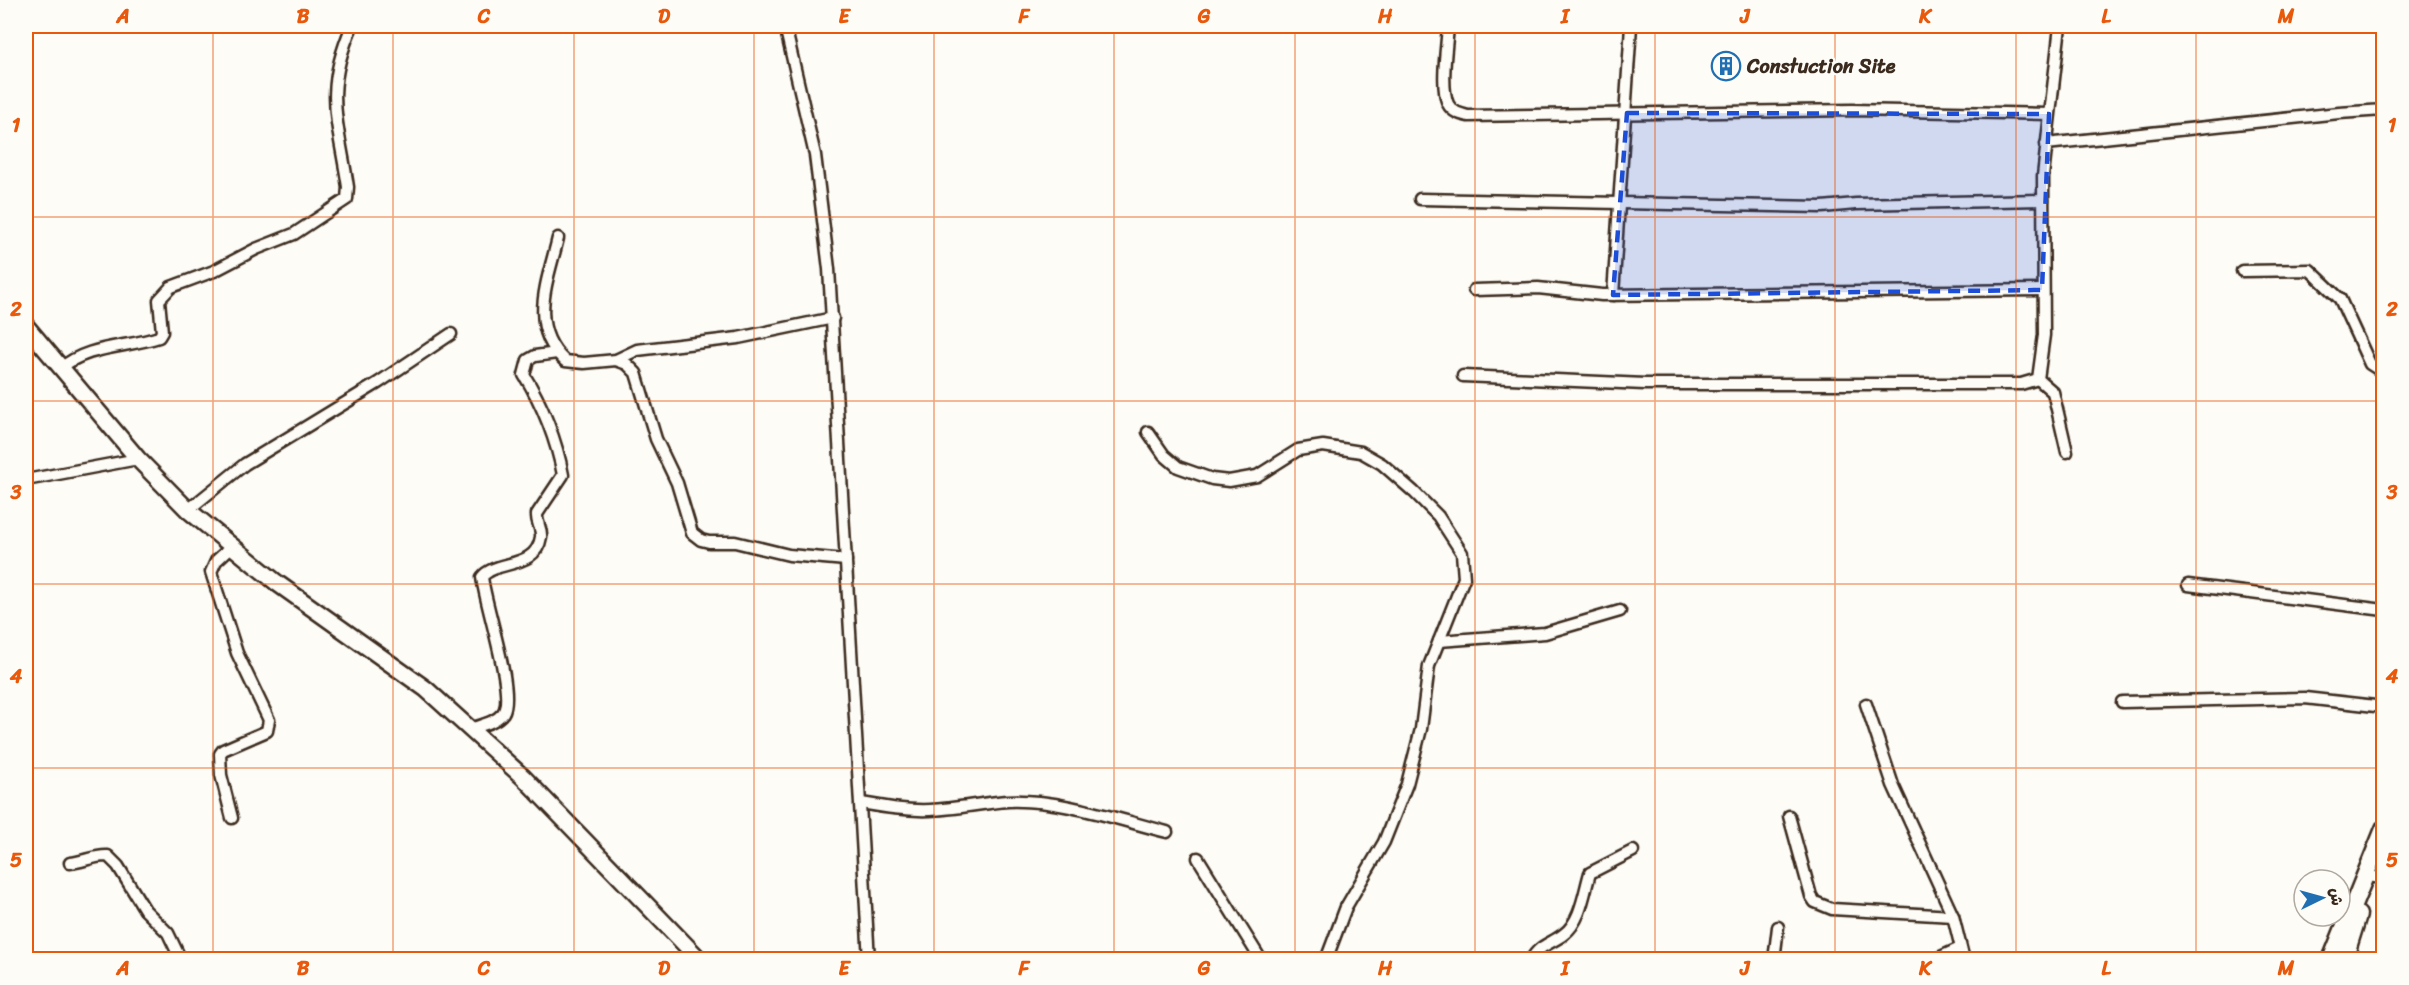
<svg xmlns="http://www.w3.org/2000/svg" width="2409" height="985" viewBox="0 0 2409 985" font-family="Sriracha,'Playpen Sans Arabic',sans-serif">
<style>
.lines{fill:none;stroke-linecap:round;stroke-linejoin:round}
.street-casing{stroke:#3b2a1e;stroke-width:15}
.secondary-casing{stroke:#3b2a1e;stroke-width:20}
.primary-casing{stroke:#3b2a1e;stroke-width:21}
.street{stroke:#fdfcf7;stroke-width:10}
.secondary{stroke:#fdfcf7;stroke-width:15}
.primary{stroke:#fdfcf7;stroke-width:16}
.marked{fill:#1d4ed8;fill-opacity:0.2;stroke:#1d4ed8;stroke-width:4.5;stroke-dasharray:12 8;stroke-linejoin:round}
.grid{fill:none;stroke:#e8590c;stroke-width:1.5;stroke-opacity:0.55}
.labels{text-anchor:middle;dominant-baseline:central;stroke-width:4.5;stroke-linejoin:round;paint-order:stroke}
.poi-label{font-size:20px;font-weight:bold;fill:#3b2a1e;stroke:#fdfcf7;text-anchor:start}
.neatline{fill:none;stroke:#e8590c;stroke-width:2}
.grid-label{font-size:20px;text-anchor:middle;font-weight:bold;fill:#e8590c}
</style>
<rect width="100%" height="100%" fill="#fdfcf7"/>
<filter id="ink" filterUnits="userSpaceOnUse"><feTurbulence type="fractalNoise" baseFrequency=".0167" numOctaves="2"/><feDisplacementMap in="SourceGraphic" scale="12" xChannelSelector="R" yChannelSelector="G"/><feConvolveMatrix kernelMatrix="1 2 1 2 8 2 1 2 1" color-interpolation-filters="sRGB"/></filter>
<g filter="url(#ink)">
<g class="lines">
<g class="street-casing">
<g id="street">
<path d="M785 26 815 155 829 269 869 960"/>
<path d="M1448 26C1447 45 1440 86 1448 104 1452 112 1460 114 1468 116L1852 110 2049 114"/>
<path d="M2060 26 2043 176 2044 335 2038 379 2053 392 2067 452"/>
<path d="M2046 144 2339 113 2384 110"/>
<path d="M1420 199 1822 207 1856 204 2043 200"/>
<path d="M558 238C548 281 527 326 565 361L584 363 616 360 637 350 738 338 833 318"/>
<path d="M2242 271 2310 270 2340 299 2370 364 2384 373"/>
<path d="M1474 290 1538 288 1602 295 2042 290"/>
<path d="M1613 295 1631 26"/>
<path d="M616 360 627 364 636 373 656 439 677 483 692 533 701 540 709 542H735L789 555 846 560"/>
<path d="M60 369C87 345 126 348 159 337L162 332 159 300 171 287 214 271 256 249 294 234 347 199 348 187C338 120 323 93 352 26"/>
<path d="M1463 376 1645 384H2021L2038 379"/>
<path d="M1148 432 1164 455 1178 467 1212 479 1229 481 1257 476 1298 450 1323 446 1361 452 1382 464 1414 492 1438 516 1462 553 1464 578 1429 666 1421 729 1407 784 1384 842 1346 907 1326 960"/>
<path d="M26 480 138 459"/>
<path d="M188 510 245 464 378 383 451 334"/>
<path d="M231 547 216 561 211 572 237 653 269 720 267 731 223 750 220 754 221 775 232 818"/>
<path d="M2188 585 2384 610"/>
<path d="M1439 641 1545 633 1620 611"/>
<path d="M2122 702 2305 698 2384 707"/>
<path d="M1866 704 1893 785 1953 916 1964 960"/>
<path d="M470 729C481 725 495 723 503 713 516 694 485 605 482 577 496 559 536 570 541 537 542 528 536 523 537 514L563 475C557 442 542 403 524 375L528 360 535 356 557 353"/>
<path d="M861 803C884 807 907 811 930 810 956 809 982 803 1008 801 1061 799 1116 819 1167 832"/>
<path d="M1789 816 1811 896 1815 902 1832 909 1953 916"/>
<path d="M1198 858 1261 960"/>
<path d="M70 863C83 862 95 855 108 856L118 866 145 910 168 933 181 960"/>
<path d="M2364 875 2384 879"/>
<path d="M1531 960C1540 944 1551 944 1564 934 1581 921 1584 893 1590 873L1633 851"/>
<path d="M1774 960 1778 927"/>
<path d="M1934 960 1960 948"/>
</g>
</g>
<g class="secondary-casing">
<path id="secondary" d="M26 326 138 459 188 510 277 583 426 689 523 777 700 960"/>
</g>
<g class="primary-casing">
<g id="primary">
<path d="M2331 960 2384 829"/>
<path d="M2344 960 2358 915"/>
</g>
</g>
<use href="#street" class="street"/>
<use href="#secondary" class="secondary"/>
<use href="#primary" class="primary"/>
</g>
</g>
<path class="marked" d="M1627 113 2049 114 2042 290 1613 295Z"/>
<path class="grid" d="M213 26V960M393 26V960M574 26V960M754 26V960M934 26V960M1114 26V960M1295 26V960M1475 26V960M1655 26V960M1835 26V960M2016 26V960M2196 26V960M26 217H2384M26 401H2384M26 584H2384M26 768H2384"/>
<defs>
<g id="building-ring" transform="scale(1.5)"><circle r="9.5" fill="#fdfcf7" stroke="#1f6fb2" stroke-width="1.5"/><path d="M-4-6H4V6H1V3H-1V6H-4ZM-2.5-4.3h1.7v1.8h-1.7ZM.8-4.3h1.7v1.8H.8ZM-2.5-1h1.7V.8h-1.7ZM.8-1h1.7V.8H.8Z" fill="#1f6fb2"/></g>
</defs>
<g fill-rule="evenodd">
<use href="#building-ring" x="1726" y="66"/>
</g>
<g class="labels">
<g class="poi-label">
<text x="1747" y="66">Constuction Site</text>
</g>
</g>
<rect width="2409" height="985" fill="none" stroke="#fdfcf7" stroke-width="66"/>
<g transform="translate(2322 898) rotate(85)"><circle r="28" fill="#fdfcf7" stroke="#afa8a0" stroke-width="1.5"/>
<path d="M0-4.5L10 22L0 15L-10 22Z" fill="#1f6fb2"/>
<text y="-9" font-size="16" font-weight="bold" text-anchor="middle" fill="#3b2a1e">ش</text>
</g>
<rect x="33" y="33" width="2343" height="919" class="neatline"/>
<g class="grid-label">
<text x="123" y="23">A</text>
<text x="303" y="23">B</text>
<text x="484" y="23">C</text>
<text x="664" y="23">D</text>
<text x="844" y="23">E</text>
<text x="1024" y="23">F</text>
<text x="1204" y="23">G</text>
<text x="1385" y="23">H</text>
<text x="1565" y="23">I</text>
<text x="1745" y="23">J</text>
<text x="1925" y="23">K</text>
<text x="2106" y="23">L</text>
<text x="2286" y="23">M</text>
<text x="16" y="132">1</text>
<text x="2392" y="132">1</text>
<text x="16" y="316">2</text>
<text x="2392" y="316">2</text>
<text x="16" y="499">3</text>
<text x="2392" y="499">3</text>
<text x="16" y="683">4</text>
<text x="2392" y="683">4</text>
<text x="16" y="867">5</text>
<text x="2392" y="867">5</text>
<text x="123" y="975">A</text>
<text x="303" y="975">B</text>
<text x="484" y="975">C</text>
<text x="664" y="975">D</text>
<text x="844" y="975">E</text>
<text x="1024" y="975">F</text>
<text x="1204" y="975">G</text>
<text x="1385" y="975">H</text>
<text x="1565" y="975">I</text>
<text x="1745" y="975">J</text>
<text x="1925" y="975">K</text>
<text x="2106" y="975">L</text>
<text x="2286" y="975">M</text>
</g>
</svg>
